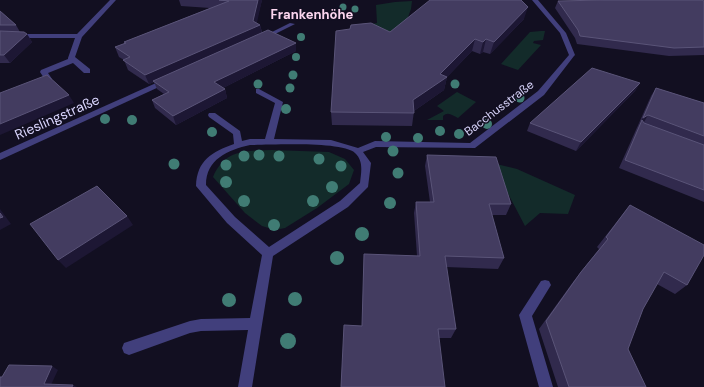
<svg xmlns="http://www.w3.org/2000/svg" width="704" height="387" viewBox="0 0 704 387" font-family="'DM Sans',sans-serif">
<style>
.green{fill:#132b2a}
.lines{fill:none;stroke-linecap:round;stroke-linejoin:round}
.minor{fill:#413f7c;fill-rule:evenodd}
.tree{fill:#407c74}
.wall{fill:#312a4d}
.shaded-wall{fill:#1d1734}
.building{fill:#433c60;stroke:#5a5478}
.labels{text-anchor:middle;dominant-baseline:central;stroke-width:3;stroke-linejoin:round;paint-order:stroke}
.far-street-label{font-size:12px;fill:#d8d4fb;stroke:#120f21}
.far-quarter-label{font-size:13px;font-weight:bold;fill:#fbd5ee;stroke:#120f21}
.street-label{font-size:14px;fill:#d8d4fb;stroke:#120f21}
</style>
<rect width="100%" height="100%" fill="#120f21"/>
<g class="green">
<path d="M412 1 411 9 404 28 389 35 372 24 377 23 376 5 395 2Z"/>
<path d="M541 31H545L543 40 534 41 533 43 541 45 518 70 501 64 530 32Z"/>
<path d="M457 92 476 102 458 118C452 115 448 111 443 116V120H427L444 111 437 106Z"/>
<path d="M272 150 329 152 345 159 354 170 349 184 317 208 285 228 275 230 262 226 245 213 213 177C225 149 246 151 272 150Z"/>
<path d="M492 163 517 169 575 195 568 214 540 213 525 226Z"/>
</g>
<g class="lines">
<g class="minor">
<path d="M110 0H116L82 37 75 57 90 69V73H84L73 63 48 73 52 79C49 82 42 85 37 84V80L44 78 40 72 41 70 68 59V58L75 38H0V34H77Z"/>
<path d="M532 0H538L566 33 575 55 574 56 544 95 475 148 376 147 363 152 371 163 368 187 348 207 273 256 252 387H238L248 330 201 331 190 333 129 355 124 353 122 348 124 343 190 321 201 319 250 318 262 255 227 223 196 186C197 160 212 152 234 144L233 134 209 117 208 115 209 113H215L240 131 242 141 250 139H265L275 103 256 93V89H259L283 102 274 139 331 140 358 148 375 141 470 143 538 91 569 55 560 33ZM250 145C270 145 342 141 355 153 364 161 361 173 360 183L340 201 269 247 235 217 206 185C206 159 228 150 250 145Z"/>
<path d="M290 23 295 24 265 39 260 38Z"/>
<path d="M165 79H171L172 81 0 160V153Z"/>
<path d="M545 280 549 281 551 285 532 316 553 387H539L519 315 541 281Z"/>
</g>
</g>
<g class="tree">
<circle cx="343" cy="7" r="3.5"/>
<circle cx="355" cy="9" r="3.5"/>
<circle cx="301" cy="37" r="4"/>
<circle cx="296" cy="57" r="4"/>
<circle cx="293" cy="75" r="4.5"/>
<circle cx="258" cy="84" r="4.5"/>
<circle cx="455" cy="84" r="4.5"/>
<circle cx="290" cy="88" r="4.5"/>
<circle cx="520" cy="98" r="4.5"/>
<circle cx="286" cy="109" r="5"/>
<circle cx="105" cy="119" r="5"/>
<circle cx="132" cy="120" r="5"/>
<circle cx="487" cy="124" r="5"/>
<circle cx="440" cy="131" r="5"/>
<circle cx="212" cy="132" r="5"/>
<circle cx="459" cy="134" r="5"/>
<circle cx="386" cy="137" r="5"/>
<circle cx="418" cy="138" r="5"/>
<circle cx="393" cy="151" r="5.5"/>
<circle cx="259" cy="155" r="5.5"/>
<circle cx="244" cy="156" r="5.5"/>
<circle cx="279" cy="156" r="5.5"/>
<circle cx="319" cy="159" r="5.5"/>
<circle cx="174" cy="164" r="5.5"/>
<circle cx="226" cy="165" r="5.5"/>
<circle cx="341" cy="166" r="5.5"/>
<circle cx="398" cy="173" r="5.5"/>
<circle cx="226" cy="182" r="6"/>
<circle cx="332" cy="187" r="6"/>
<circle cx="244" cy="201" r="6"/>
<circle cx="313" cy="201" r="6"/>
<circle cx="390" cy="203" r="6"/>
<circle cx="274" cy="225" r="6"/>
<circle cx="362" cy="234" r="7"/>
<circle cx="337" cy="258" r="7"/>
<circle cx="295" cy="299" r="7"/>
<circle cx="229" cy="300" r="7"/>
<circle cx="288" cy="341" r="8"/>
</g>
<g class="wall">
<path d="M179 0H262L256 23 260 25 262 32 296 43V51L223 88 225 89 227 98 176 125 155 108 152 100 164 94 157 89 154 82 149 84 128 70 124 60 119 57 115 47 125 43 124 42 210 8 181 6Z"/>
<path d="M558 1H704V55L669 56 577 44 575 38 555 8Z"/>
<path d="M0 11 16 25 20 32 27 34 32 42 10 63H0Z"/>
<path d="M524 19 490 54 483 52 480 54 472 51 447 77 444 90 414 111 412 126 332 125 331 112 390 32Z"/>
<path d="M640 83 635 91 576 151 527 131 530 123Z"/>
<path d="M656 88 704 103V202L619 168 651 96Z"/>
<path d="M427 155 511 204 506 215H492L504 258 498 269 446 267 456 329 451 338H439L362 326 417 256 414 213 416 202H430L425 166Z"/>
<path d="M630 205 687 285 675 294 657 284 643 309 628 349 646 387H558L539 329 573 282 599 249 597 247Z"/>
</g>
<g class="shaded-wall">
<path d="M258 0H262L256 27 260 25 262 34 153 81 154 82 149 84 145 75 253 21Z"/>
<path d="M528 7 524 19 490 54 494 42Z"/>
<path d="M27 34 32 42 10 63 4 55Z"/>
<path d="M475 39 472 51 447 77 444 90 411 113 413 100Z"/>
<path d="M486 39 483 52 480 54 483 42Z"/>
<path d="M296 43V51L217 91 214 82Z"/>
<path d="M640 83 635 91 576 151 581 142Z"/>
<path d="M225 89 227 98 176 125 173 116Z"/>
<path d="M69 95 74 103 0 135V124Z"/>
<path d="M648 115 643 124 642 120 637 127 643 118Z"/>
<path d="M0 209 11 224 0 230Z"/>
<path d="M127 216 133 225 66 268 58 260Z"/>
<path d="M52 366 58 370 50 387 44 384Z"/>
<path d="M73 385 77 387H72Z"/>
</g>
<g class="building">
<path d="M219 0H258L253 21 260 25 145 75 123 60 130 57 115 47 126 43 124 42 229 1Z"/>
<path d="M430 0H521L528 7 494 42 486 39 483 42 475 39 440 74 447 77 413 100 414 113 331 112 336 31 350 29 351 25 371 23 390 32Z"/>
<path d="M603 0H702L704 1V47L674 48 580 36 578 30 558 1Z"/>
<path d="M0 11 16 25H0Z"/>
<path d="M268 30 296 43 214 82 225 89 173 116 152 100 169 92 153 81Z"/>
<path d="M0 31 24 32 27 34 4 55H0Z"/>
<path d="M592 68 640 83 581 142 530 123Z"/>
<path d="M47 75 69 95 0 124V93Z"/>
<path d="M656 88 704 103V136L648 115 643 118Z"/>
<path d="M642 120 644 123 704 145V190L625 160Z"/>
<path d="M427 155 496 157 511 204H489L504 258 445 256 456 329H438L445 387H341L344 325 362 326 364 254 420 256 416 202H434Z"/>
<path d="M97 186 127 216 58 260 30 224Z"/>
<path d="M630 205 704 245V255L687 285 664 272 643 309 628 349 646 387H569L546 321 581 272 608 239 606 237Z"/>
<path d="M0 213 3 217 0 218Z"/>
<path d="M9 365 52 366 44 384 73 385 72 387H0V377H2Z"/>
</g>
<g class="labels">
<g class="far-street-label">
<text transform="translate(499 108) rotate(-37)">Bacchusstraße</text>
</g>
<g class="far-quarter-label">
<text x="312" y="14">Frankenhöhe</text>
</g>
<g class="street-label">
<text transform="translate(57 117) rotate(-24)">Rieslingstraße</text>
</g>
</g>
</svg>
